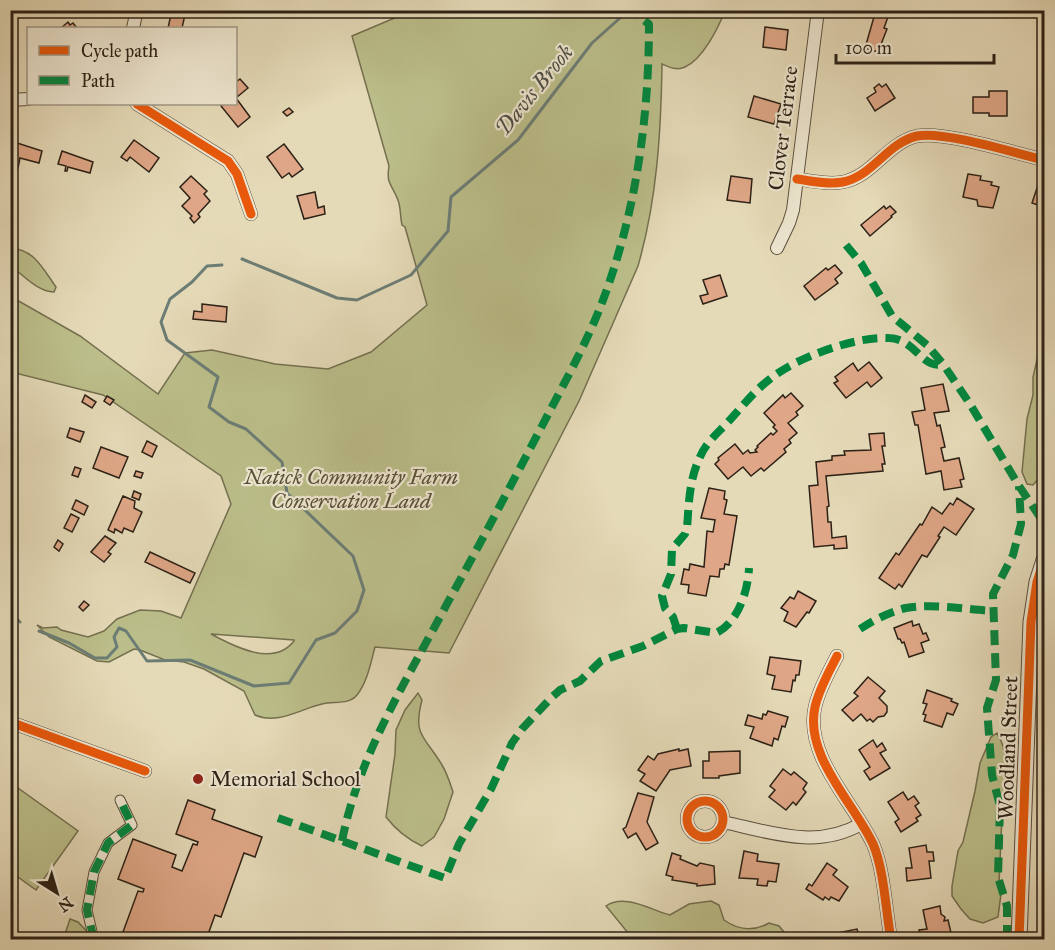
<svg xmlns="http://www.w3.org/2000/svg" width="1055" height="950" viewBox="0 0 1055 950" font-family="'IM FELL Great Primer',serif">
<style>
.green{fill:#bbbe8a;stroke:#747050;stroke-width:1.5;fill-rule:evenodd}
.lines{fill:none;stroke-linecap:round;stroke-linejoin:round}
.stream{stroke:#6c7d75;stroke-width:3}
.building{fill:#dfa787;stroke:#2c2116;stroke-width:1.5}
.pedestrian-casing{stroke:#5a4f3e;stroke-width:11}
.minor-casing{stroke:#5a4f3e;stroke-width:14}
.tertiary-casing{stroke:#5a4f3e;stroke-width:17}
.pedestrian{stroke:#eee7d1;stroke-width:9}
.minor{stroke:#eee7d1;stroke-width:12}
.tertiary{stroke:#eee7d1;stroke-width:15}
.quiet{stroke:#00873e;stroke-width:8;stroke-dasharray:15 8;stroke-linecap:butt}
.cycleway-casing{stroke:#eee7d1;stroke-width:13}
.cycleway{stroke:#e8590c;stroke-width:9}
.poi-dot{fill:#8f2418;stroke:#eee7d1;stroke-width:2}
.labels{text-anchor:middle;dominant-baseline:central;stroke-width:4.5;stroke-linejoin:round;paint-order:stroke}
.street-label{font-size:21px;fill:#2c2116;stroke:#eee7d1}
.park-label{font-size:21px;font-style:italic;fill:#575039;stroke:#eee7d1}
.poi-label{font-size:21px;fill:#2c2116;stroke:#eee7d1;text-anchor:start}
.water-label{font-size:22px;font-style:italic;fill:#4c4f46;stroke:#eee7d1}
</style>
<rect width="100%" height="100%" fill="#e5dab8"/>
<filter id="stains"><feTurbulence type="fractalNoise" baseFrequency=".00333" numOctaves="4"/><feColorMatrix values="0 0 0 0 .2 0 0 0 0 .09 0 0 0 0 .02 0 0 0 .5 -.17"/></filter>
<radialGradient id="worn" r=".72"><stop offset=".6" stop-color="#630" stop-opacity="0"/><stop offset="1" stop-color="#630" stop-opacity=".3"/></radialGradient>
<g class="green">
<path d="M420 11H725C718 28 703 59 685 67 677 71 669 67 662 64 661 132 657 200 638 266L579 401 449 653 375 647C371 662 367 683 357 695 349 705 334 701 322 704 300 709 278 725 255 715L244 691 204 669 184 662 165 660 140 650 134 649 109 662 97 661 49 637 37 625 43 628 57 627 61 630 88 637 104 631 117 619 140 610 161 611 181 618 231 504 221 476 103 395 11 372 10 296 80 336 158 394 185 353 212 350 275 364 328 369 371 352 427 305 405 227 402 225C400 216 401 208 398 200 392 184 386 185 389 166L352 36 404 14ZM211 634 294 640V641C274 667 235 647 211 634Z"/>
<path d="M11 248C35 250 43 269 56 287L54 292C38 292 23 275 11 266Z"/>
<path d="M1044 329V466L1039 478 1033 485 1027 484 1022 472 1027 419 1033 395V377Z"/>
<path d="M418 693 422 700C412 737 426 737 442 765 447 773 450 783 453 792L444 819 434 837 422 846C407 839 396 830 386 817L395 754 396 730 405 710Z"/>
<path d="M997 733C1012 756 1004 788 1002 815 1001 838 1000 861 999 884L1001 894 998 917 983 923 970 919 961 909 952 896V886L958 851 963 842 975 791 980 763 991 737Z"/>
<path d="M11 783 78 831 36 890 11 872Z"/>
<path d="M711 901 719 905 724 920C738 930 753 932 769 923L779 926 784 932 781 939H633L606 906C624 893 651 910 670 915L689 904Z"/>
<path d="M70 919 78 922 90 935 88 939 63 940Z"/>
</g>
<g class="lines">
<g class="stream">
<path d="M242 259 337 298 357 300 411 275 448 231 451 197 518 140 592 43 629 10"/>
<path d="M10 613 20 622"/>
<path d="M39 631 69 643 95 658H107L117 647 114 637 119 628 126 631 147 661 190 660 254 686 289 683 316 640 335 633 357 611 364 590 353 556 287 493 282 462 246 429 229 422 209 407 218 377 167 340 161 322 170 299 192 282 207 266 222 265"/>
</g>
</g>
<g class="building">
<path d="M172 10H186L182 28H168Z"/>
<path d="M876 10 889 14 884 28 887 29 878 52 865 48Z"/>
<path d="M68 22 70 25 73 23 77 28H61Z"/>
<path d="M765 27 788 30 786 50 763 47Z"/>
<path d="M240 79 248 88 237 97 236 82Z"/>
<path d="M879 84 882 87 886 84 895 98 875 111 867 98 876 92 874 88Z"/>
<path d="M989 91H1007V116H989V113H973V97H989Z"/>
<path d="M754 96 781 104 774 124 748 117Z"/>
<path d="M236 98 250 117 238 127 221 106 224 104H236Z"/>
<path d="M289 108 293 112 287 116 283 112Z"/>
<path d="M134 140 159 158 149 172 130 157 127 161 121 157Z"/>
<path d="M11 141 42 151 39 163 20 158 18 168 10 166Z"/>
<path d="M284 144 303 169 292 177 289 173 282 178 267 157Z"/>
<path d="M62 151 93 162 90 173 68 167 67 171H65L66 166 58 164Z"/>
<path d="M968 174 981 176 980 180 992 182 991 185 999 187 993 208 978 206 977 200 963 197Z"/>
<path d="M191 176 207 191 204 194 210 201 198 214 200 217 194 223 190 218 192 216 182 206 190 198 180 187Z"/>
<path d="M731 176 752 179 750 203 727 200Z"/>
<path d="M1037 188 1044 190V207L1032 203Z"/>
<path d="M315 192 318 208 324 206 325 214 304 219 297 196Z"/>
<path d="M884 206 886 209 890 206 896 212 891 216 892 217 870 236 861 225Z"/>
<path d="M835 265 842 273 835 279 838 283 815 300 804 286 826 268 828 270Z"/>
<path d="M720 275 727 296 703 304 700 296 708 294 703 280Z"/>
<path d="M202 304 227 307 226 322 193 319 194 311 202 312Z"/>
<path d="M869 362 882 378 871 387 867 382 846 398 834 383 838 381 835 377 853 363 858 371Z"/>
<path d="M943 384 949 411 934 413 937 426 940 425 945 447 941 448 944 461 959 458 964 479 960 480 962 487 944 490 941 471 926 474 918 425H915L912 412 925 410 921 388Z"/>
<path d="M791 393 803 406 796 412 798 415 788 423 797 433 789 440 791 443 784 449 786 452 764 471 761 468 751 476 743 467 728 479 715 464 719 460 718 458 735 444 743 454 748 450 750 453 757 452 755 450 758 447 757 446 771 433 773 435 777 431 773 427 775 425 764 413 783 395 785 398Z"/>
<path d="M85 395 96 402 92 408 82 402Z"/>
<path d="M107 396 114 400 110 405 104 401Z"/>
<path d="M70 428 84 432 80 442 67 437Z"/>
<path d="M884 433 885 446H882L885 464H882L883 471 826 476 829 506 827 507 828 522H831L832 538 846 536 847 548 834 549V545L814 547 809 486 818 485 816 462 832 460V456L845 455 844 451 871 450 869 434Z"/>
<path d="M147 441 157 446 152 457 142 452Z"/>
<path d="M101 447 128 457 119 478 93 468Z"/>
<path d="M75 467 81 469 78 477 72 475Z"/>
<path d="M136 471 143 473 141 478 134 476Z"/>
<path d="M709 488 725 491 724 499 727 500 724 514 737 516 729 565 725 564 724 569H720L719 577 710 576 706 596 688 593 689 585 681 584 684 569 689 570 690 564 704 567 707 531 713 532 715 520 701 518Z"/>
<path d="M134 491 141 494 139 500 132 497Z"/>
<path d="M123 496 135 501 134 508 142 512 133 532 124 528 122 533 115 529 114 533 108 530Z"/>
<path d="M957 498 974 509 956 535 944 527 938 536 940 537 927 557 922 555 902 587 899 584 895 589 879 578 896 553 899 555 920 524 922 525 932 507 942 514 950 503 953 505Z"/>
<path d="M76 500 88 506 84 515 72 509Z"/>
<path d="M71 514 79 518 72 532 64 528Z"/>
<path d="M105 536 116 543 108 552 111 554 104 562 91 552Z"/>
<path d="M58 540 63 544 59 551 54 547Z"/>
<path d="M150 552 195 573 190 583 145 562Z"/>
<path d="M798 591 816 601 809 613 807 612 796 627 784 621 788 612 781 608 790 597 794 599Z"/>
<path d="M84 601 89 605 83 611 79 607Z"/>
<path d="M912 621 913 626 919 624 923 634 926 633 929 640 921 643 924 652 909 657 904 642 902 643 900 639H898L894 628Z"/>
<path d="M770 657 801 661 799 675H796L795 681 793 680 791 692 772 689 775 676 767 674Z"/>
<path d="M868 677 885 691 879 698 887 706V712L884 716 878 717 873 722 870 719 867 721 861 714 853 721 842 710 858 696 854 693Z"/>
<path d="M927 690 952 699 951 701 958 704 953 715 947 713 942 727 924 721 926 715 923 714 927 704 923 703Z"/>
<path d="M768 711 788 717 785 727 782 726 778 740 774 738 772 746 750 738 754 727 745 725 748 715 762 719 763 714 766 715Z"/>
<path d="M873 740 877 747 882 743 886 750 880 753 890 768 870 780 864 771 870 767 859 750Z"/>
<path d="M679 749V751L688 749 691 766 670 770 656 791 640 781 645 774 638 770 648 756 654 760 658 754Z"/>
<path d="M740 751V773L719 776V778H703V761H709V752Z"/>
<path d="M783 769 791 775 794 772 807 783 803 789 806 792 796 805 793 802 786 810 769 797 775 790 770 786Z"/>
<path d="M903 792 908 800 914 796 919 803 915 806 921 815 916 818 918 821 901 832 895 822 899 819 888 802Z"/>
<path d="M638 793 654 797 647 822 658 843 646 850 636 833 628 838 623 829 626 827Z"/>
<path d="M188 800 215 810 212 819 262 837 255 857 244 853 221 917 215 915 206 940H145L123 932 138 891 143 892 144 889 118 879 133 839 176 855 172 867 182 871 193 844 197 845 198 842 176 834Z"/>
<path d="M926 845 927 852H933L934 861H929L931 878 907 881 906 868H912L909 848Z"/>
<path d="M744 851 758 854 757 861 779 864 776 882 768 881 767 886 757 885 758 879 739 878Z"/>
<path d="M672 853 681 856 680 859 697 866 700 863 714 866 715 884 697 886V884L672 880 673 877 666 875Z"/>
<path d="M827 863 837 870 833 875 848 887 839 901 831 897 829 900 825 897 823 900 806 889 809 884 812 886Z"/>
<path d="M940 906 941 914 945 917 944 921 948 920 952 937 921 940 919 930 927 929 923 910Z"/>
<path d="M857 929 860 940H839L837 933Z"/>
</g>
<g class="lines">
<g class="pedestrian-casing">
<path id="pedestrian" d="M94 940 87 910 94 872 108 843 132 825 120 800"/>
</g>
<g class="minor-casing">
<g id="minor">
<path d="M133 28 137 10"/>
<path d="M10 100 28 99"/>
<path d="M137 104 228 161 237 174 251 214"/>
<path d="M797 179C812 181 828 185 843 182 873 176 887 143 917 136 945 131 1014 153 1044 160"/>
<path d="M777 248 789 223 793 210 818 10"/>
<path d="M837 656C829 672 819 689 815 707 804 756 854 803 873 844 884 869 886 912 891 940"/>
<path d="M10 722 145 771"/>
<circle cx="705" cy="819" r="18"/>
<path d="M723 822C770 832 816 850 861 824"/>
</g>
</g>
<g class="tertiary-casing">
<path id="tertiary" d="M1019 940 1031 622 1037 582 1044 560"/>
</g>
<use href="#pedestrian" class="pedestrian"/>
<use href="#minor" class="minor"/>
<use href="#tertiary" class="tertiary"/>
<g class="quiet">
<path d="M846 245 861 263 892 316 927 345 943 364 970 404 1019 486 1044 523"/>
<path d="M677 629 673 617 665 608 662 596 671 574 672 549 685 534 687 528C689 503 689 480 700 457 706 442 718 433 728 422 742 407 754 391 770 379 795 358 856 336 889 338 916 339 922 370 943 364"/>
<path d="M860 629C874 620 889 612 906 608 934 603 967 610 995 611"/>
<path d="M278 818 445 878 459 844 491 789 512 743 522 729 550 699 560 690 580 681 601 661 643 646 677 629 684 628 716 633C738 623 748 591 749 568"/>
<path d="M342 841C359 754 407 680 448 602 480 544 511 485 542 426 563 385 587 343 603 300 636 212 649 118 649 24L638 16V10"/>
<path d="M94 940 87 910 94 872 108 843 132 825 120 800"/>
<path d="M1007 940V906L998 877 1000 806 992 775 987 708 996 680 993 594 1013 555 1021 524 1019 486"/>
</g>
<g class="cycleway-casing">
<g id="cycleway">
<path d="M137 104 228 161 237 174 251 214"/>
<path d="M797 179C812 181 828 185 843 182 873 176 887 143 917 136 945 131 1014 153 1044 160"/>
<path d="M837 656C829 672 819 689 815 707 804 756 854 803 873 844 884 869 886 912 891 940"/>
<path d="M10 722 145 771"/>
<circle cx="705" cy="819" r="18"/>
<path d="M1019 940 1031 622 1037 582 1044 560"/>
</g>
</g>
<use href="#cycleway" class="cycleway"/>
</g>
<circle class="poi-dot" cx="198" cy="779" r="6"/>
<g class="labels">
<g class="street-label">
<text transform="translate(783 128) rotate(-83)">Clover Terrace</text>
<text transform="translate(1008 748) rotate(-88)">Woodland Street</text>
</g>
<g class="park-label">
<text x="351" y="477">Natick Community Farm<tspan x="351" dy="24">Conservation Land</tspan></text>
</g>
<g class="poi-label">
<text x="210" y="779">Memorial School</text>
</g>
<g class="water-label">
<text transform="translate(534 90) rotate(-51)">Davis Brook</text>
</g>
</g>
<rect width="1055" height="950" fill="none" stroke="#e5dab8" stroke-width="36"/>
<rect x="12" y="12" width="1031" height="926" fill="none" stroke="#2c2116" stroke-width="3"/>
<rect x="18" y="18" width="1019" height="914" fill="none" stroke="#2c2116" stroke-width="1.5"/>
<rect x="27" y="27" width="210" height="78" fill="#eee7d1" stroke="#a09886" stroke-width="1.5"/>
<rect x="39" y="46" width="30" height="9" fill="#e8590c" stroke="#a09886" stroke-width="1.5"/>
<text x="81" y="57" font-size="18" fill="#2c2116">Cycle path</text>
<rect x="39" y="76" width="30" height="9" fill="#00873e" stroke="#a09886" stroke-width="1.5"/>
<text x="81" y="87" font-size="18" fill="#2c2116">Path</text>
<g transform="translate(57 893) rotate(143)" stroke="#eee7d1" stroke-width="4.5" paint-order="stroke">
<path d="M0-4.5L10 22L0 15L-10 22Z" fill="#2c2116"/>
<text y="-9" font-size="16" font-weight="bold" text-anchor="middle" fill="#2c2116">N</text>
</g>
<path d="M836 54v9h158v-9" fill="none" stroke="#2c2116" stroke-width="3"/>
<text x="845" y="54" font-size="18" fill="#2c2116" stroke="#eee7d1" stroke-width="4.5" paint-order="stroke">100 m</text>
<rect width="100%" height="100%" filter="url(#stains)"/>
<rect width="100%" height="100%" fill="url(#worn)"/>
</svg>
